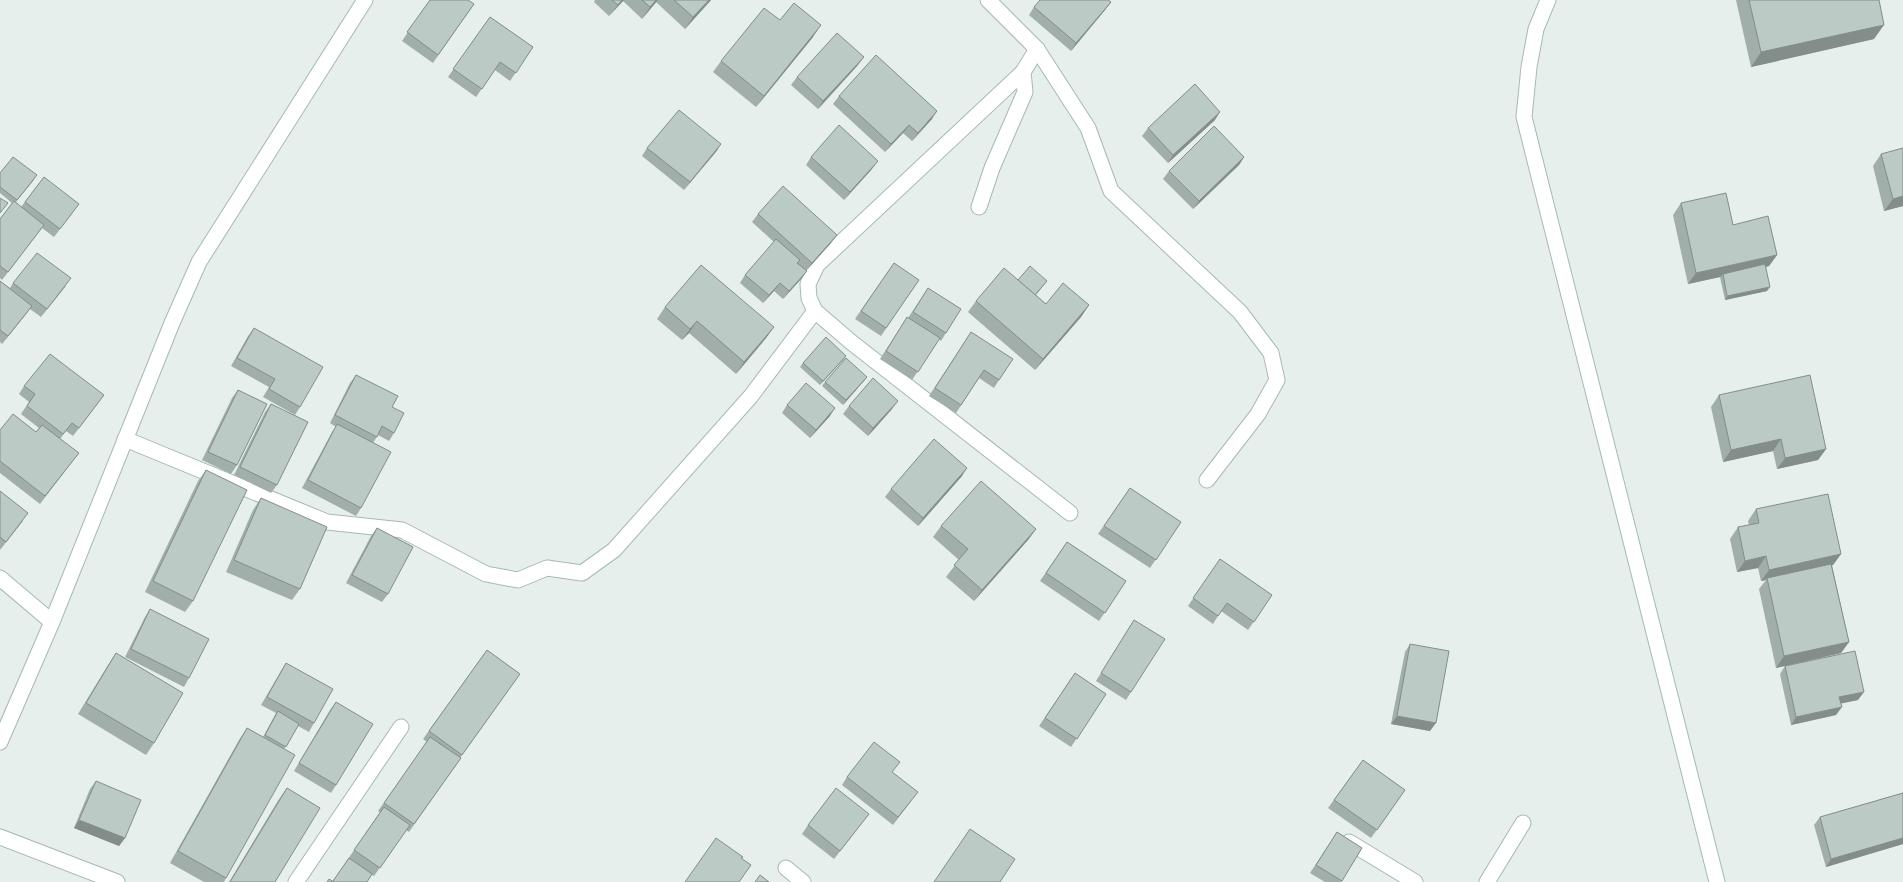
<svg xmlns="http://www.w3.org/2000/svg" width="1903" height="882" viewBox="0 0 1903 882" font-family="'Open Sans',sans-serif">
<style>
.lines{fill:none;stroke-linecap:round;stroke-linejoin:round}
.service-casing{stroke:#a8b8b2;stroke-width:17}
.minor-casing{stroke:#a8b8b2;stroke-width:17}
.service{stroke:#fff;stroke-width:15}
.minor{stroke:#fff;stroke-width:15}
.wall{fill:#a1aea9}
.shaded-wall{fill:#838d89}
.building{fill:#bbcac4;stroke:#838d89}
</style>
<rect width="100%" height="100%" fill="#e6efeb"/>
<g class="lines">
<g class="service-casing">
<path id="service" d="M1349 842 1415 882"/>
</g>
<g class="minor-casing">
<g id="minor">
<path d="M988 0 1037 49 1088 128 1111 191 1240 312 1271 353 1277 380 1258 414 1207 480"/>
<path d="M1548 0 1536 29 1529 67 1524 117 1717 882"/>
<path d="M1023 72 817 265 808 284 809 298 815 311 851 342 1070 513"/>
<path d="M979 207 992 168 1025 92 1023 72 1037 49"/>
<path d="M125 439 327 522 402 530 486 574 518 580 547 568 582 573 614 550 751 396 815 311"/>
<path d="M0 578 52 622"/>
<path d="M0 742 52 622 172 323 199 262 365 0"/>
<path d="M0 837 117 882"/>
<path d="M786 868 803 882"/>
<path d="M296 882 401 727"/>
<path d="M1487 882 1523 823"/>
</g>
</g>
<use href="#service" class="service"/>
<use href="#minor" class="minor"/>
</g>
<g class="wall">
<path d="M430 0 474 4 433 63 402 41Z"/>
<path d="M595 0H711L685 29 656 2 642 19 623 1 609 16 594 2Z"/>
<path d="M1736 0H1879L1874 39 1751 67Z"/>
<path d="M1111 2 1105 10 1071 51 1029 15 1034 7Z"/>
<path d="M490 17 533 47 510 81 495 70 476 97 448 77Z"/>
<path d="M780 20 813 37 756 107 713 72 721 61Z"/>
<path d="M858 65 818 109 791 85 797 77Z"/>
<path d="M839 96 932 119 912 141 903 133 885 152 833 104Z"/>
<path d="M1215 120 1168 163 1142 136 1148 128Z"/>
<path d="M721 144 684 190 642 156 647 148Z"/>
<path d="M1881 154 1903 206 1884 211 1873 166Z"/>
<path d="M811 157 872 169 844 200 806 165Z"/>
<path d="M1244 157 1239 165 1193 209 1163 179 1169 171Z"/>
<path d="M0 173 34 180 16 202 21 207 44 177 73 212 54 237 42 228 2 280 0 278V219L12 203 0 193Z"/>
<path d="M1681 203 1733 225 1777 255 1769 266 1766 267 1767 291 1725 300 1720 277 1688 284 1673 215Z"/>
<path d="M758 214 837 235 831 243 806 271 801 279 783 299 774 291 763 303 740 283 745 275 774 242 752 222Z"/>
<path d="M894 263 919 280 881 336 855 319Z"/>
<path d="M0 281 10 288 13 283 66 286 41 317 30 309 2 344 0 342Z"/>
<path d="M1047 281 1036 295 1046 304 1089 305 1081 317 1035 370 968 312 976 301Z"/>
<path d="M928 288 946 333 941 341 939 339 912 380 880 359 902 325 907 317 908 318Z"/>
<path d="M665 307 774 327 766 338 736 374 689 333 682 340 657 319Z"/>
<path d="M254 328 300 407 295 415 263 397 269 387 231 366 248 336Z"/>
<path d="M971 332 999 380 994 388 979 378 956 413 929 396Z"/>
<path d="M846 356 820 385 800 367 803 363Z"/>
<path d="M356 375 392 407 394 433 389 441 378 435 373 443 361 508 356 516 302 488 332 432 336 427 330 423 350 383Z"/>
<path d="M867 377 843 405 822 386 825 382Z"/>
<path d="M24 386 104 395 73 436 66 431 60 439 79 453 40 504 0 473V430L36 432 39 428 21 414 29 402 19 394Z"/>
<path d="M238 390 237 465 231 474 202 460 232 398Z"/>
<path d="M1719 395 1826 449 1818 460 1777 469 1773 451 1723 462 1711 407Z"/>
<path d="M271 404 277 485 271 493 234 475 265 412Z"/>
<path d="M787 405 830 416 810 438 782 413Z"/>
<path d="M849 406 892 409 868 436 843 414Z"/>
<path d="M206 470 193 601 185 612 145 592 198 481Z"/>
<path d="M962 476 918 526 885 497 891 489Z"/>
<path d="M1130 488 1181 522 1150 568 1098 534Z"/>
<path d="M0 491 23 521 0 550Z"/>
<path d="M261 498 300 589 292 600 226 572 253 510Z"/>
<path d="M1756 509 1841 554 1833 565H1832L1849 642 1841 653 1776 668 1759 589 1766 580 1761 581 1758 568 1737 572 1730 539 1738 527 1749 525 1748 521Z"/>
<path d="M941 526 1036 529 1028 540 974 601 946 577 959 560 933 537Z"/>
<path d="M377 528 388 594 382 602 346 583 371 536Z"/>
<path d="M1067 542 1126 581 1099 621 1040 581Z"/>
<path d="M1220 559 1272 595 1248 630 1221 611 1213 624 1188 606Z"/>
<path d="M150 609 189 678 184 687 125 657 145 617Z"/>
<path d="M1134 620 1131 692 1126 700 1096 681Z"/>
<path d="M1410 644 1430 731 1391 724 1405 652Z"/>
<path d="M487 650 520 674 460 758H461L409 832 406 830 374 876 372 875 333 881 380 812 378 811 427 742 423 739Z"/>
<path d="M116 653 154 743 146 755 78 714 108 665Z"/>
<path d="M286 663 314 723 309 732 298 726 284 749 226 878 224 882H204L170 863 239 740 247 728 263 737 276 713 261 705 281 671Z"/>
<path d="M1785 666 1858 700 1841 703 1836 715 1791 725 1780 674Z"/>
<path d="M1075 673 1106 694 1071 747 1039 726Z"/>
<path d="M336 702V785L331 793 294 771 330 710Z"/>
<path d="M1363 760 1405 790 1371 838 1328 808Z"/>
<path d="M892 772 912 800 893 825 842 785 847 777Z"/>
<path d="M96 781 125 838 119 846 74 828 90 789Z"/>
<path d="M287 788 275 882H229L279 799Z"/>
<path d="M1903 793V844L1826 867 1814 825 1820 817Z"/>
<path d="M869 814 834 859 802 834 808 825Z"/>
<path d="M1337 832 1362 848 1341 882H1325L1310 873Z"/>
</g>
<g class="shaded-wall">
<path d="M622 0H624L609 16 618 5Z"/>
<path d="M656 0H658L642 19 650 7Z"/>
<path d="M709 0H711L685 29 693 17Z"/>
<path d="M1111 2 1105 10 1071 51 1076 43Z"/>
<path d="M821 25 813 37 756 107 764 96Z"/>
<path d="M1884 25 1874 39 1751 67 1761 52Z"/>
<path d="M864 57 858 65 818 109 823 101Z"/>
<path d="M937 111 932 119 912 141 918 133Z"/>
<path d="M1220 112 1215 120 1168 163 1173 155Z"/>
<path d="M909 125 903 133 885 152 891 144Z"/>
<path d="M721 144 716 152 684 190 690 182Z"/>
<path d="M1244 157 1239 165 1193 209 1199 201Z"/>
<path d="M878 161 872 169 844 200 850 192Z"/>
<path d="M1903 196V206L1884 211 1893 199Z"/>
<path d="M837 235 831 243 806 271 812 263Z"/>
<path d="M1777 255 1769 266 1723 276V274L1720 277 1688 284 1696 273Z"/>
<path d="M807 271 801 279 783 299 789 291Z"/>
<path d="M780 283 774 291 763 303 769 295Z"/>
<path d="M1770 287 1767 291 1725 300 1727 296Z"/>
<path d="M1089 305 1081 317 1035 370 1043 359Z"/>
<path d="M32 306 26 314 2 344 8 336Z"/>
<path d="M697 321 689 333 682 340 690 329Z"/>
<path d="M774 327 766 338 736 374 744 362Z"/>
<path d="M846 356 843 360 820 385 823 381Z"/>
<path d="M867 377 864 381 843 405 846 400Z"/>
<path d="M898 401 892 409 868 436 873 428Z"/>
<path d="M835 408 830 416 810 438 816 430Z"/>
<path d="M1781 439 1773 451 1723 462 1731 450Z"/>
<path d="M1826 449 1818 460 1777 469 1785 458Z"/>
<path d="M967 468 962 476 918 526 923 518Z"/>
<path d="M1036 529 1028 540 974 601 982 590Z"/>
<path d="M1841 554 1833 565 1768 580 1767 578 1766 580 1761 581 1769 570Z"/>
<path d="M1766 556 1758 568 1737 572 1745 561Z"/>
<path d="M1849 642 1841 653 1776 668 1784 656Z"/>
<path d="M1864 692 1858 700 1834 705 1839 697Z"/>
<path d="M1842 707 1836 715 1791 725 1796 717Z"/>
<path d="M1397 716 1436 723 1430 731 1391 724Z"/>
<path d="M79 820 125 838 119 846 74 828Z"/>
<path d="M1903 838V844L1826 867 1831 859Z"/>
</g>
<g class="building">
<path d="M430 0H468L474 4 438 55 407 32Z"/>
<path d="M612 0H622L618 5Z"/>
<path d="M642 0H656L650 7Z"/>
<path d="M674 0H709L693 17Z"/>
<path d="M1040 0H1108L1111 2 1076 43 1034 7Z"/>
<path d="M1749 0H1879L1884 25 1761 52Z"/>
<path d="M794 3 821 25 764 96 721 61 764 8 780 20Z"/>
<path d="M490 17 533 47 516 73 500 62 482 89 453 69Z"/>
<path d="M837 33 864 57 823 101 797 77Z"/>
<path d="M876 55 937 111 918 133 909 125 891 144 839 96Z"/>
<path d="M1195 84 1220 112 1173 155 1148 128Z"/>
<path d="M679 110 721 144 690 182 647 148Z"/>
<path d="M839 125 878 161 850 192 811 157Z"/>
<path d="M1214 126 1244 157 1199 201 1169 171Z"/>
<path d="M1903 148V196L1893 199 1881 154Z"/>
<path d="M13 157 37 175 17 200 0 187V173Z"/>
<path d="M44 177 79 204 60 229 25 202Z"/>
<path d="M783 186 837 235 812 263 758 214Z"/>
<path d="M1726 193 1733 225 1768 216 1777 255 1696 273 1681 203Z"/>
<path d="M0 198 8 203 0 213Z"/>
<path d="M14 201 44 225 8 272 0 266V219Z"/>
<path d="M776 239 800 260 797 263 807 271 789 291 780 283 769 295 745 275Z"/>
<path d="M37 253 71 278 47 309 13 283Z"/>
<path d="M894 263 919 280 886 328 861 311Z"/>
<path d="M1765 264 1770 287 1727 296 1723 274Z"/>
<path d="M701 265 774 327 744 362 697 321 690 329 665 307Z"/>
<path d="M1030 266 1047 281 1035 295 1018 280Z"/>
<path d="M1004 268 1046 304 1063 283 1089 305 1043 359 976 301Z"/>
<path d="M0 281 32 306 8 336 0 330Z"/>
<path d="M928 288 961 309 946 333 913 312Z"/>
<path d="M907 317 940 338 918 372 886 351Z"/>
<path d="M254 328 323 367 300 407 269 389 275 379 237 358Z"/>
<path d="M971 332 1013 359 999 380 984 370 961 405 935 388Z"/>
<path d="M826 337 846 356 823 381 803 363Z"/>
<path d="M50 354 104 395 79 428 72 423 63 434 27 406 35 394 24 386Z"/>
<path d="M846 358 867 377 846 400 825 382Z"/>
<path d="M356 375 398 396 392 407 404 413 394 433 382 426 377 437 335 415Z"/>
<path d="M1810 375 1826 449 1785 458 1781 439 1731 450 1719 395Z"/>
<path d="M873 378 898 401 873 428 849 406Z"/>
<path d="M806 383 835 408 816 430 787 405Z"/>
<path d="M238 390 267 404 237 465 208 452Z"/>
<path d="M271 404 308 422 277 485 240 467Z"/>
<path d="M13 414 36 432 42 425 79 453 45 496 0 461V430Z"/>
<path d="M337 424 391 452 361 508 308 480Z"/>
<path d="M934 439 967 468 923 518 891 489Z"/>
<path d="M206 470 247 490 193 601 153 581Z"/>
<path d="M981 481 1036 529 982 590 954 565 968 549 941 526Z"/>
<path d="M1130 488 1181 522 1156 560 1104 526Z"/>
<path d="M0 491 28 513 6 542 0 537Z"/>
<path d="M1828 494 1841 554 1769 570 1766 556 1745 561 1738 527 1759 523 1756 509Z"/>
<path d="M261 498 327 527 300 589 234 560Z"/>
<path d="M377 528 413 547 388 594 352 575Z"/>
<path d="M1067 542 1126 581 1105 613 1046 573Z"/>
<path d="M1220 559 1272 595 1254 622 1227 603 1218 616 1193 598Z"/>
<path d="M1831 564 1849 642 1784 656 1767 578Z"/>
<path d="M150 609 209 639 189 678 131 649Z"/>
<path d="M1134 620 1165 639 1131 692 1101 673Z"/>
<path d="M1410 644 1449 651 1436 723 1397 716Z"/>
<path d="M487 650 520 674 462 755 429 731Z"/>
<path d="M1855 651 1864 692 1839 697 1842 707 1796 717 1785 666Z"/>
<path d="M116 653 183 693 154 743 86 703Z"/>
<path d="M286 663 333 689 314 723 267 697Z"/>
<path d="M1075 673 1106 694 1077 739 1045 718Z"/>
<path d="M336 702 373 724 336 785 299 763Z"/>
<path d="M278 711 299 724 286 747 265 735Z"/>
<path d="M247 728 295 755 226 878 178 851Z"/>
<path d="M430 737 461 758 414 824 384 803Z"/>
<path d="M874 742 900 762 892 772 918 792 898 817 847 777Z"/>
<path d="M1363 760 1405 790 1377 830 1334 800Z"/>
<path d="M96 781 141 800 125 838 79 820Z"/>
<path d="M287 788 320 808 275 882H230Z"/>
<path d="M836 788 869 814 840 851 808 825Z"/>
<path d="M1903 793V838L1831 859 1820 817Z"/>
<path d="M384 807 410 825 380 868 354 850Z"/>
<path d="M970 829 1015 859 1000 882H934Z"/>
<path d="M1337 832 1362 848 1342 881 1316 865Z"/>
<path d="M716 838 743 857 741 858 751 865 739 882H685Z"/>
<path d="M349 858 372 874 367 882H334L333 881Z"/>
<path d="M760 875 769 882H755Z"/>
<path d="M329 879 334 882H327Z"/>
</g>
</svg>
